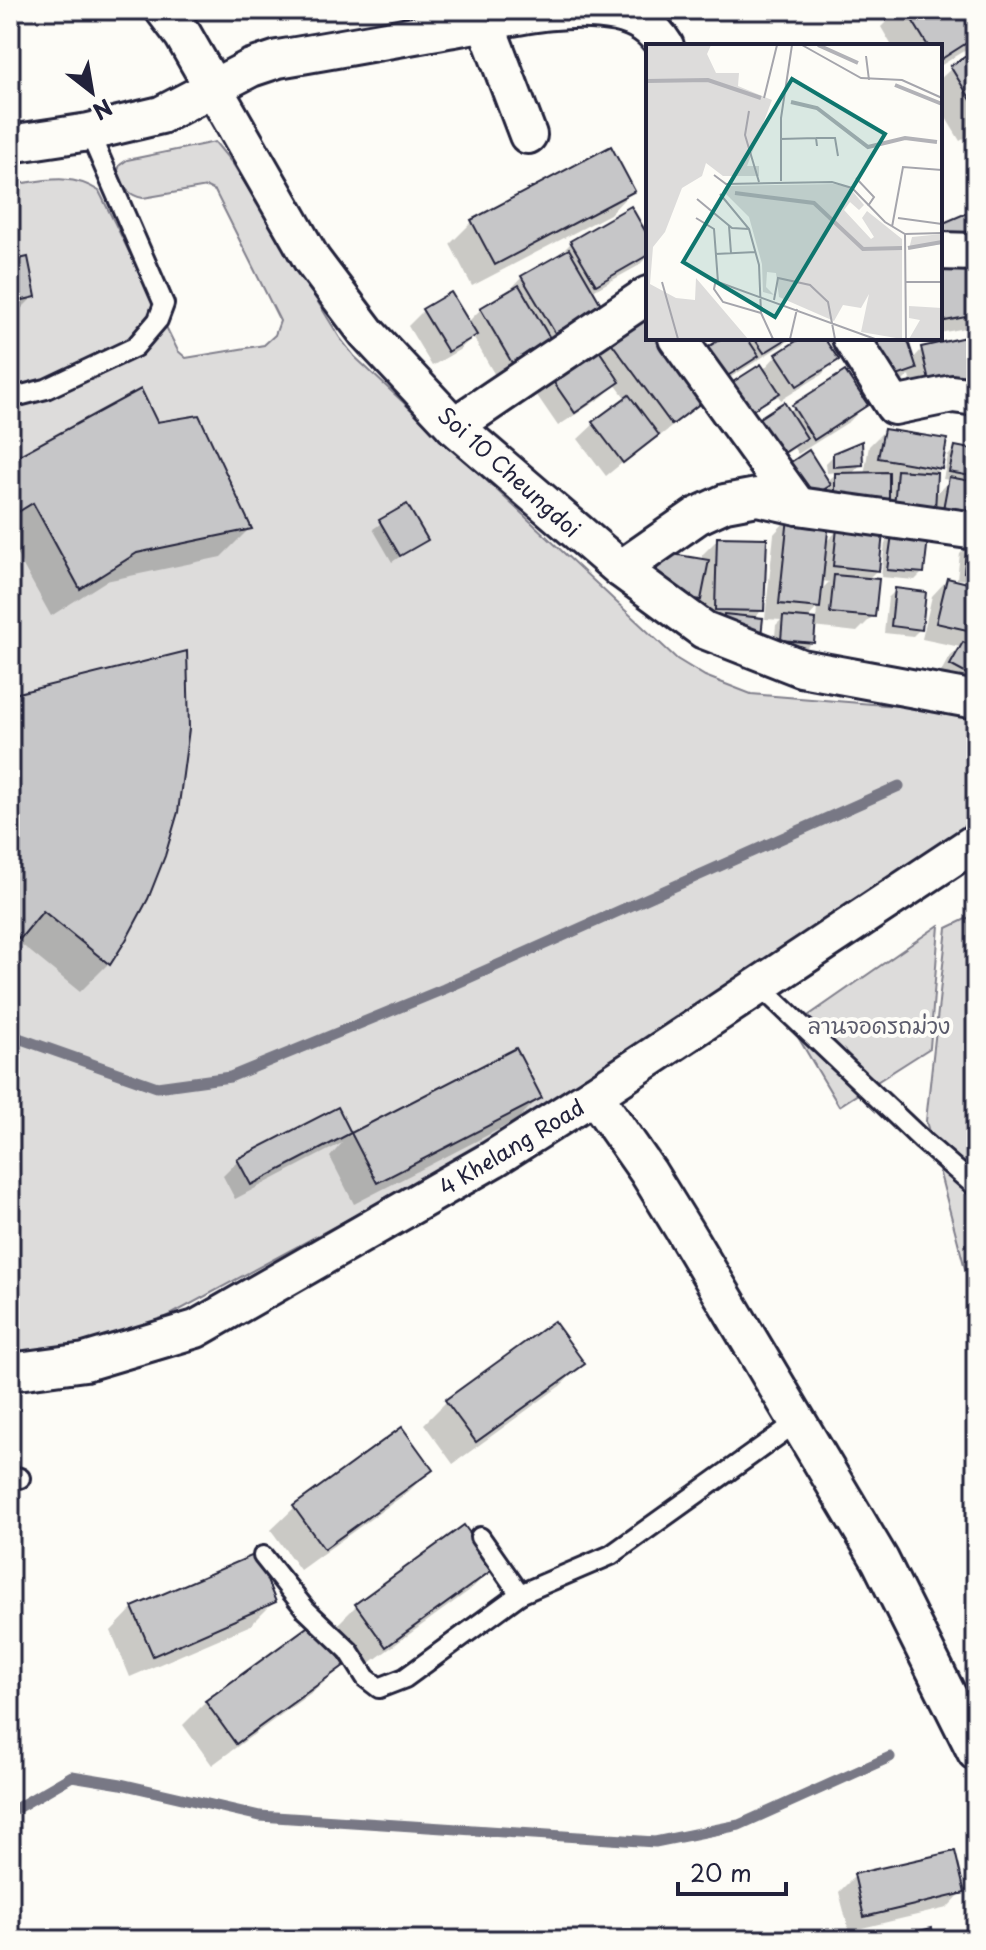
<svg xmlns="http://www.w3.org/2000/svg" width="986" height="1950" viewBox="0 0 986 1950" font-family="'Playpen Sans','Playpen Sans Thai',sans-serif">
<style>
.green{fill:#dddcdb;stroke:#807f8b;stroke-width:2}
.shadow{fill:#0003;fill-rule:evenodd}
.lines{fill:none;stroke-linecap:round;stroke-linejoin:round}
.stream{stroke:#787885;stroke-width:11}
.building{fill:#c6c6c8;stroke:#22223b;stroke-width:2}
.service-casing{stroke:#22223b;stroke-width:24}
.minor-casing{stroke:#22223b;stroke-width:42}
.service{stroke:#fdfcf7;stroke-width:18}
.minor{stroke:#fdfcf7;stroke-width:36}
.labels{text-anchor:middle;dominant-baseline:central;stroke-width:8;stroke-linejoin:round;paint-order:stroke}
.street-label{font-size:22px;fill:#22223b;stroke:#fdfcf7}
.park-label{font-size:22px;fill:#5a5a6b;stroke:#fdfcf7}
.inset-river{fill:none;stroke:#b2b2b7;stroke-width:4}
.inset-road{fill:none;stroke:#a5a5ac;stroke-width:2}
.view{fill:#0f766e;fill-opacity:0.15;stroke:#0f766e;stroke-width:4}
.inset-edge{fill:none;stroke:#22223b;stroke-width:4}
</style>
<rect width="100%" height="100%" fill="#fdfcf7"/>
<filter id="ink" filterUnits="userSpaceOnUse"><feTurbulence type="fractalNoise" baseFrequency=".0125" numOctaves="2"/><feDisplacementMap in="SourceGraphic" scale="16" xChannelSelector="R" yChannelSelector="G"/><feConvolveMatrix kernelMatrix="1 2 1 2 8 2 1 2 1" color-interpolation-filters="sRGB"/></filter>
<g filter="url(#ink)">
<g class="green">
<path d="M215 142 233 164 340 338 355 357 677 659 705 676 751 694 946 710 976 718V821L547 1112 161 1320 36 1363 10 1366V185C42 181 71 172 99 191L178 351 186 358 264 345 275 335 280 321 215 191 207 187 143 198C127 195 124 187 117 173L120 165 127 160Z"/>
<path d="M976 914V1310L926 1121 947 928Z"/>
<path d="M939 925 930 1048 839 1106 792 1027Z"/>
</g>
<g class="shadow">
<path d="M898 10H976V44L940 66V46H892L881 27Z"/>
<path d="M976 53V131L960 141 940 108V79L952 68Z"/>
<path d="M632 191 610 214 472 286 450 244 473 221Z"/>
<path d="M648 221V256L638 266 591 292 599 305 584 321 496 377 473 337 459 350 432 366 408 326 424 310 467 323 481 309 507 293 522 277 555 259 572 242 641 228Z"/>
<path d="M10 263 34 296 10 320Z"/>
<path d="M976 267V326L940 333V274Z"/>
<path d="M648 311V338H714L677 362 683 372 726 338H793L701 396 704 399 688 414 656 439 654 437 606 476 578 439 594 424 627 400 615 384 602 397 558 426 534 391Z"/>
<path d="M805 338H822L836 360 821 375 781 400 776 393 735 421 763 370 777 355Z"/>
<path d="M843 338H915L905 340 912 360 922 349 973 360 976 357V387L916 403 909 375 900 384 865 396Z"/>
<path d="M845 373 865 405 850 421 798 454 794 448 757 474 788 412Z"/>
<path d="M155 424 249 529 221 557 106 581 51 616 10 542V463Z"/>
<path d="M884 431 940 468 935 473 934 496 950 480 943 479 948 456 955 448 976 452V531L827 520 825 543 838 530 877 570 867 580 873 616 857 632 813 627 812 642 804 650 774 647 776 625 781 620 765 619 774 534 799 506 838 472 827 473 826 463 834 455 861 464 851 475H864L869 446ZM821 581 829 582 820 591ZM817 608 816 621 806 620Z"/>
<path d="M406 506 426 539 392 562 373 529Z"/>
<path d="M892 536 922 573 915 580 881 577 885 543Z"/>
<path d="M718 539 762 610 753 619 700 624 701 597 684 614 639 607 645 569 661 554 702 561V555Z"/>
<path d="M967 547H976V581L957 579 960 554Z"/>
<path d="M947 580 976 587V702L936 681 948 659 960 647 922 639 932 596Z"/>
<path d="M895 591 920 629 913 636 884 633 888 598Z"/>
<path d="M10 697 146 898 108 964 80 992 16 940 10 946Z"/>
<path d="M515 1050 540 1097 517 1120 354 1204 330 1157 342 1143 235 1199 223 1176 238 1161 337 1110 350 1136Z"/>
<path d="M583 1364 560 1386 453 1464 424 1424 447 1401Z"/>
<path d="M402 1430 430 1470 408 1492 300 1570 271 1530 294 1508Z"/>
<path d="M493 1568 470 1590 363 1668 334 1628 357 1605Z"/>
<path d="M274 1602 251 1625 130 1677 111 1631 133 1608Z"/>
<path d="M313 1625 342 1665 319 1687 212 1765 183 1725 206 1702Z"/>
<path d="M855 1876 962 1892 947 1908 849 1931 839 1892Z"/>
</g>
<g class="lines">
<g class="stream">
<path d="M10 1035 157 1087 230 1077 444 989 899 786"/>
<path d="M10 1812 72 1776 121 1784 260 1816 655 1842 739 1825 890 1757"/>
</g>
</g>
<g class="building">
<path d="M906 10H976V37L940 60V46H928Z"/>
<path d="M976 50V108L950 66Z"/>
<path d="M611 146 635 191 495 265 471 220Z"/>
<path d="M631 206 648 236V255L596 285 570 241Z"/>
<path d="M976 209V239L951 249 941 224Z"/>
<path d="M569 249 602 306 555 333 521 276Z"/>
<path d="M28 257 36 297 10 303V261Z"/>
<path d="M976 265V315L940 322V272Z"/>
<path d="M519 285 551 340 512 363 480 308Z"/>
<path d="M451 292 477 335 448 352 422 309Z"/>
<path d="M639 309 648 320V338H661L706 399 672 425 605 334Z"/>
<path d="M970 336 976 364V378L931 389 921 347Z"/>
<path d="M722 338H747L759 356 718 382 699 353Z"/>
<path d="M754 338H788L764 353Z"/>
<path d="M801 338H824L839 360 797 386 776 354Z"/>
<path d="M877 338H907L917 369 880 382 871 353 881 350Z"/>
<path d="M594 343 620 382 575 413 548 374Z"/>
<path d="M761 364 780 393 743 416 725 387Z"/>
<path d="M845 371 868 405 814 440 792 405Z"/>
<path d="M141 389 157 422 199 415 252 529 137 553 80 589 33 503 10 517V460Z"/>
<path d="M629 395 659 435 623 463 592 422Z"/>
<path d="M784 402 807 438 773 460 750 424Z"/>
<path d="M884 429 947 439 942 469 878 458Z"/>
<path d="M862 441 863 465 833 467V453Z"/>
<path d="M955 446 976 450V477L949 472Z"/>
<path d="M809 450 831 485 807 500 785 466Z"/>
<path d="M897 470 937 473 935 511 894 508Z"/>
<path d="M889 472V505L835 506V473Z"/>
<path d="M949 477 976 482V515L943 509Z"/>
<path d="M407 504 428 540 400 556 379 520Z"/>
<path d="M788 517 829 521 820 608 779 604Z"/>
<path d="M837 528 883 533 879 571 833 566Z"/>
<path d="M892 534 928 538 924 573 887 570Z"/>
<path d="M717 537 767 538 764 611 715 610Z"/>
<path d="M967 544 976 545V573L964 572Z"/>
<path d="M660 552 709 560 701 600 653 592Z"/>
<path d="M834 575 879 579 875 617 830 613Z"/>
<path d="M947 578 976 585V632L936 623Z"/>
<path d="M895 588 926 592 922 630 891 626Z"/>
<path d="M724 614 763 618 761 636 722 633Z"/>
<path d="M783 616 816 619 814 643 781 640Z"/>
<path d="M963 642 976 648V679L950 665Z"/>
<path d="M187 651 189 729 178 812 165 856 148 899 126 940 110 965 43 911 20 939 10 930V695Z"/>
<path d="M516 1048 542 1098 377 1183 351 1133Z"/>
<path d="M338 1107 351 1133 251 1185 237 1159Z"/>
<path d="M554 1321 585 1364 476 1442 445 1400Z"/>
<path d="M402 1427 433 1470 324 1549 293 1506Z"/>
<path d="M464 1525 495 1568 386 1647 355 1604Z"/>
<path d="M256 1554 276 1602 153 1656 132 1607Z"/>
<path d="M314 1622 345 1665 236 1744 205 1701Z"/>
<path d="M955 1851 965 1893 864 1917 854 1874Z"/>
<path d="M932 1928 935 1940H881Z"/>
</g>
<g class="lines">
<g class="service-casing">
<g id="service">
<path d="M10 398 46 389 135 347 158 320 164 304 89 132"/>
<path d="M759 985 923 1141 976 1187"/>
<path d="M10 1475 20 1478"/>
<path d="M480 1537 520 1594 611 1555 797 1422"/>
<path d="M263 1556 306 1610 349 1651 366 1678 379 1688 405 1678 520 1594"/>
</g>
</g>
<g class="minor-casing">
<g id="minor">
<path d="M164 10 183 35 312 260 367 333 454 426 621 569 704 630 801 668 976 700"/>
<path d="M485 22 528 135"/>
<path d="M10 144 89 132 161 115 251 68 278 59C338 49 398 38 459 27 508 18 566 3 617 13 639 18 653 27 665 46"/>
<path d="M940 251 976 252"/>
<path d="M677 338 798 506"/>
<path d="M851 338 894 406 952 394 976 397"/>
<path d="M454 426 648 295"/>
<path d="M621 569 697 516 725 503 757 497 798 506 976 531"/>
<path d="M594 1095 648 1172 685 1232 880 1560 976 1752"/>
<path d="M10 1372 85 1362 196 1329 493 1159 594 1095 976 842"/>
</g>
</g>
<use href="#service" class="service"/>
<use href="#minor" class="minor"/>
</g>
</g>
<g class="labels">
<g class="street-label">
<text transform="translate(510 471) rotate(42)">Soi 10 Cheungdoi</text>
<text transform="translate(511 1146) rotate(-31)">4 Khelang Road</text>
</g>
<g class="park-label">
<text x="879" y="1024">ลานจอดรถม่วง</text>
</g>
</g>
<g transform="translate(646 44)">
<rect width="296" height="296" fill="#fdfcf7"/>
<path d="M0 1H65L61 10 70 29H93L92 42 126 56 101 122H113V132H77L60 119 56 132 36 144 19 188 7 203 4 240 30 254 49 256 50 234 102 295H0ZM188 140 203 143 218 161 213 166 204 158 198 166 225 195 228 193 216 174 221 167 256 195V295L215 288 223 250 215 264 197 261 188 277 133 253 130 229 121 228 120 243 128 251 117 248 116 220 103 173 77 147 80 142ZM296 190V200L263 205 266 193ZM263 262 296 264V295H263L274 276 263 274Z" fill="#dddcdb"/>
<path class="inset-river" d="M172 1 212 19M0 37 62 36 115 54M249 41 296 60M145 58 171 64 222 103 259 94 291 98M89 149 168 159 217 205 256 204M262 204 296 198"/>
<path class="inset-road" d="M156 1 215 34 256 36 296 54M220 12 223 36M118 54 131 1M103 67 99 91 113 138M170 94H189L192 112M134 95 170 94 171 102M68 131 80 140 186 138 206 144 239 178 259 190 296 189M210 134 228 153 222 162M135 137V74L146 1M74 150 103 185 113 221 115 269 127 295M51 155 86 184 103 185M50 174 68 185 72 238 229 295M252 174 296 180M83 182 85 209M246 183 257 123 296 126M259 190 260 295M69 210 110 208M70 235 68 245 77 258 115 269M16 238 32 295M259 238H296M128 256 132 234 164 241 182 258 189 295M144 295 151 265"/>
<path class="view" d="M146 35 239 90 129 273 37 218Z"/>
<rect width="296" height="296" class="inset-edge"/>
</g>
<rect width="986" height="1950" fill="none" stroke="#fdfcf7" stroke-width="40"/>
<rect x="20" y="20" width="946" height="1910" fill="none" stroke="#22223b" stroke-width="3" filter="url(#ink)"/>
<g transform="translate(92 92) rotate(149)" stroke="#fdfcf7" stroke-width="6" paint-order="stroke">
<path d="M0-6L14 30L0 20L-14 30Z" fill="#22223b"/>
<text y="-12" font-size="22" font-weight="bold" text-anchor="middle" fill="#22223b">N</text>
</g>
<path d="M678 1882v12h108v-12" fill="none" stroke="#22223b" stroke-width="4"/>
<text x="690" y="1882" font-size="24" fill="#22223b" stroke="#fdfcf7" stroke-width="6" paint-order="stroke">20 m</text>
</svg>
